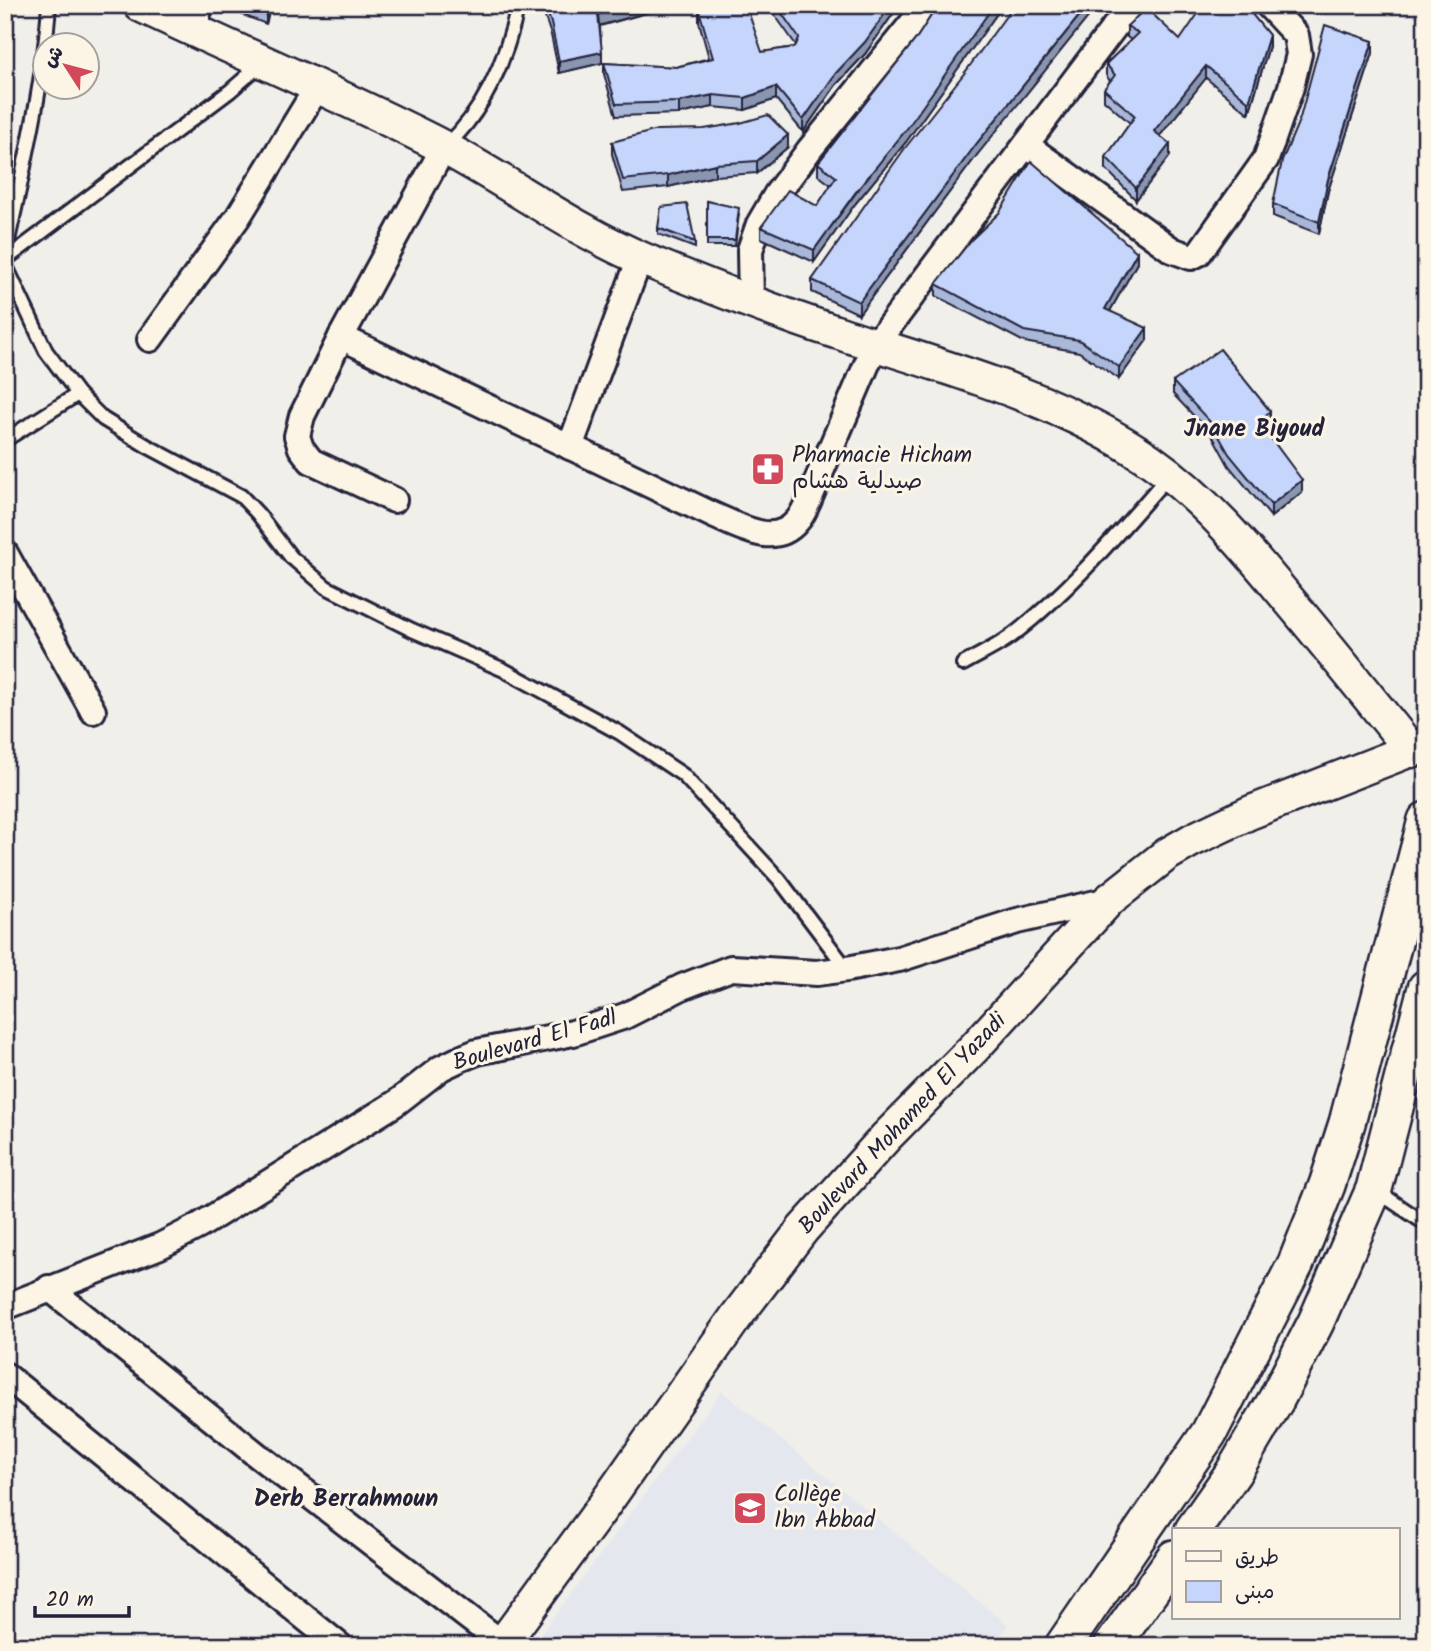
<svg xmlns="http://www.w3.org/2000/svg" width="1431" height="1651" viewBox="0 0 1431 1651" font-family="Kalam,'Playpen Sans Arabic',sans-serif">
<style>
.built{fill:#e4e7ee}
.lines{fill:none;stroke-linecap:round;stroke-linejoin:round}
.service-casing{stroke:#22223b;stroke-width:18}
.minor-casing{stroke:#22223b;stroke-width:30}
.tertiary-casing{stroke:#22223b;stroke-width:37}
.secondary-casing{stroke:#22223b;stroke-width:40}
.service{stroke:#fcf5e5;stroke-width:12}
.minor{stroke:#fcf5e5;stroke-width:24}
.tertiary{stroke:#fcf5e5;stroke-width:32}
.secondary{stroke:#fcf5e5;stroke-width:35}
.wall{fill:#a9b7d8;stroke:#22223b;stroke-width:2}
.shaded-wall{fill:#8a95b0;stroke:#22223b;stroke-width:2}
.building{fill:#c5d5fb;stroke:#22223b;stroke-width:2}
.labels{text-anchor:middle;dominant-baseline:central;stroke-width:6;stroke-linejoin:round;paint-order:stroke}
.poi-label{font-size:23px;fill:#22223b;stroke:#fcf5e5;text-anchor:start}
.street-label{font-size:23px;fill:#22223b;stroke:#fcf5e5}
.neighbourhood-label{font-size:24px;font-weight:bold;fill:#22223b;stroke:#fcf5e5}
</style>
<rect width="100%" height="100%" fill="#f1efe9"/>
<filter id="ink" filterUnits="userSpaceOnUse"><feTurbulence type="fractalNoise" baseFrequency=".0143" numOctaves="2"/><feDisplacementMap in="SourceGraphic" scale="14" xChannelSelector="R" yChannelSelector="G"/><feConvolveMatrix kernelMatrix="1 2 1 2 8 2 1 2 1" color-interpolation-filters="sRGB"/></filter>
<g filter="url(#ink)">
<path class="built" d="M722 1391 1008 1625 993 1646H532Z"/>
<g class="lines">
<g class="service-casing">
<g id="service">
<path d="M446 146C486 109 507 57 518 5"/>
<path d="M5 254C23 172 43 89 49 5"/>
<path d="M5 260 230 91 261 64"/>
<path d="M5 264 46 351 78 394 103 419 147 446 241 496 258 514 291 557 326 587 412 630 504 670 620 733 683 775 779 879 847 969"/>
<path d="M5 440 78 394"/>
<path d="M963 664C980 654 999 646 1014 634 1072 589 1121 530 1169 475"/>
<path d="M1377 1191 1426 1224"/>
</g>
</g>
<g class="minor-casing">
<g id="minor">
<path d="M194 32 200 5"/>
<path d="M1026 145 1172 250 1191 257 1199 253 1266 159 1291 87 1299 54 1296 35 1268 5"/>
<path d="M751 302 750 250 759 224 776 195 810 149 927 5"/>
<path d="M341 337 715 516C741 527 775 548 797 521 802 516 805 508 808 502L875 345 1131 5"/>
<path d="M150 339 238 217 318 86"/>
<path d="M570 447 640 258"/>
<path d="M394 500 311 461 301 448 297 436 302 416 341 337 444 147"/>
<path d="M5 553 93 711"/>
<path d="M49 1288 257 1455 503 1644"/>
<path d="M5 1307 160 1246 199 1226 396 1103 441 1068 462 1058 477 1052 573 1033 625 1016 682 987 731 968 817 973 847 969 899 959 1017 921 1109 900"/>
<path d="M5 1375 340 1646"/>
</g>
</g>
<g class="tertiary-casing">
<g id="tertiary">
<path d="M140 5C240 53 342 95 441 146 510 182 573 230 645 260 708 286 771 311 836 332 942 367 1057 396 1150 460 1204 498 1246 548 1288 599 1330 649 1371 700 1412 751"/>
<path d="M501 1646 605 1504 736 1317 803 1229 886 1137 974 1048 1109 900 1166 855 1192 840 1249 813 1426 744"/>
</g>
</g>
<g class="secondary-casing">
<g id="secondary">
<path d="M1193 1530 1233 1473 1276 1400 1316 1322 1374 1189 1426 988"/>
<path d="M1063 1646 1209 1433 1296 1263 1327 1185 1347 1123 1426 820"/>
<path d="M1112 1646 1174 1558"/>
</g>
</g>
<use href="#service" class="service"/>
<use href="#minor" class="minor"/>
<use href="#tertiary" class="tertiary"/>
<use href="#secondary" class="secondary"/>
</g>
<g class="wall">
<path d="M217 5H271L266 24Z"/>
<path d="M541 5H675L600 26 602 63 559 73 551 35Z"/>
<path d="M772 5H902L893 14 865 54 836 85 803 132 776 99 745 110 713 107 679 114 616 116 604 74V63L676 67 709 58 699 22V10L762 52 795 47 796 45 772 11Z"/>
<path d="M938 5H1003L906 142 855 204 814 262 761 238V227L817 206 831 185 818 175V163L916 39Z"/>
<path d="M1127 26 1180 40 1269 46 1249 114 1206 78 1160 136 1170 156 1136 200 1106 169V157L1130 123 1104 100V89L1110 81 1106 75V64L1131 40 1127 37Z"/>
<path d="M1373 53 1328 191 1319 234 1273 216V204Z"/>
<path d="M966 71 977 155 859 314 812 292V280Z"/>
<path d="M612 142 788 147 757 173 715 176 668 187 623 192 612 154Z"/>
<path d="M707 201 739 214 735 246H707Z"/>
<path d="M658 228 695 242V248L658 234Z"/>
<path d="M1137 263 1110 311 1147 340 1119 379 1079 352 1024 342 936 296V284Z"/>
<path d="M1173 382 1270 423 1264 429 1302 492 1271 517 1229 466 1212 435 1173 394Z"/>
</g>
<g class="shaded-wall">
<path d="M267 5H271L266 24V12Z"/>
<path d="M632 5H675L598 26V14Z"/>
<path d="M891 5H902L893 14 865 54 836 85 803 132V120L836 73Z"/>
<path d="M994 5H1003L906 142 855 204 814 262V250Z"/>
<path d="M1088 5H1098L977 155 859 314V302L977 143Z"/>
<path d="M1269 35V46L1249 114V102Z"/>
<path d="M1373 41V53L1328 191 1319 234V222L1328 179Z"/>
<path d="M602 52V63L559 73V61Z"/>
<path d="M1206 66V78L1154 143V131Z"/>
<path d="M776 87V99L745 110V98Z"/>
<path d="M713 95V107L679 114V102Z"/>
<path d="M788 135V147L757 173V161Z"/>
<path d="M1170 144V156L1136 200V188Z"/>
<path d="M715 164V176L668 187V175Z"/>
<path d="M1137 252V263L1105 320V309Z"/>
<path d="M1147 328V340L1119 379V367Z"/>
<path d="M1270 411V423L1259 434V422Z"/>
<path d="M1302 480V492L1271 517V505Z"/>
</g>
<g class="building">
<path d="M248 5H267L266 12Z"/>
<path d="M545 5H632L598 14 602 52 559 61 551 23Z"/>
<path d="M715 5H746L762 52 795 47 799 38 776 5H891L865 42 836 73 803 120 776 87 745 98 713 95 679 102 616 104 604 63 676 67 713 58 699 10Z"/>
<path d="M938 5H994L906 130 855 193 814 250 761 227 788 190 817 206 836 177 818 163 916 39Z"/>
<path d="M1014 5H1088L977 143 859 302 812 280 905 148 966 71Z"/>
<path d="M1204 5H1240L1251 13 1269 35 1249 102 1206 66 1154 131 1170 144 1136 188 1106 157 1135 116 1104 89 1115 75 1106 64 1138 33 1127 26 1146 8 1180 40Z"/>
<path d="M1325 25 1373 41 1328 179 1319 222 1273 204 1282 161 1300 118Z"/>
<path d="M768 115 788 135 757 161 715 164 668 175 623 180 612 142 657 130 704 129 740 123Z"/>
<path d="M1031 161 1137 252 1105 309 1147 328 1119 367 1079 340 1024 331 936 284 972 239 999 213Z"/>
<path d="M707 201 739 208 735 240H707Z"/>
<path d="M687 204 695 242 658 228 661 207Z"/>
<path d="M1220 349 1270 411 1259 422 1302 480 1271 505 1229 454 1212 424 1173 382Z"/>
</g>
</g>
<defs>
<g id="pharmacy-square" transform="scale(1.75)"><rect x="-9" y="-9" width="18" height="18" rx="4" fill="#d1495b" stroke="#fcf5e5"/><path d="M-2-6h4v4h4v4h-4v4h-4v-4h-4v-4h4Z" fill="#fff"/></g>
<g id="school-square" transform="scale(1.75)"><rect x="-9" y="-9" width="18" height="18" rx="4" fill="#d1495b" stroke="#fcf5e5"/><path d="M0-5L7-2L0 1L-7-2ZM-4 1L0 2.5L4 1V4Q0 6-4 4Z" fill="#fff"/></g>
</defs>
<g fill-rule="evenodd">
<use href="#pharmacy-square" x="768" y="469"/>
<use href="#school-square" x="750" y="1508"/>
</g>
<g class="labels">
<g class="poi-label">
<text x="792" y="456">Pharmacie Hicham<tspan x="792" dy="26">صيدلية هشام</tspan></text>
<text x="774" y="1495">Collège<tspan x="774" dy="26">Ibn Abbad</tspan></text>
</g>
<g class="street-label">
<text transform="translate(535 1041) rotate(-16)">Boulevard El Fadl</text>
<text transform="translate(903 1124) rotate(-47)">Boulevard Mohamed El Yazadi</text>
</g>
<g class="neighbourhood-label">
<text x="1254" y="429">Jnane Biyoud</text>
<text x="346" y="1499">Derb Berrahmoun</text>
</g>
</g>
<rect width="1431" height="1651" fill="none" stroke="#fcf5e5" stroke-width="28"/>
<rect x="14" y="14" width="1403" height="1623" fill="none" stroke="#22223b" stroke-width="2.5" filter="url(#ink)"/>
<rect x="1172" y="1528" width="228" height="91" fill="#fcf5e5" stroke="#a5a1a1" stroke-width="2"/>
<rect x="1186" y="1551" width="35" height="10" fill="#fcf5e5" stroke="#a5a1a1" stroke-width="2"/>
<text x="1235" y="1564" font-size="21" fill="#22223b">طريق</text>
<rect x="1186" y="1581" width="35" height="21" fill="#c5d5fb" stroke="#a5a1a1" stroke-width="2"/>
<text x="1235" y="1598" font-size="21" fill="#22223b">مبنى</text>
<g transform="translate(66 66) rotate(306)"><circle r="33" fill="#fcf5e5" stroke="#a5a1a1" stroke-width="2"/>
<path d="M0-5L12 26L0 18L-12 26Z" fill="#d1495b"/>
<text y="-10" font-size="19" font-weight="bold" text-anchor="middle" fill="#22223b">ش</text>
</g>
<path d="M35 1606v10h94v-10" fill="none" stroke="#22223b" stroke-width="3.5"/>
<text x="46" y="1606" font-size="21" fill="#22223b" stroke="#fcf5e5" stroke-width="5" paint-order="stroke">20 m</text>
</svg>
